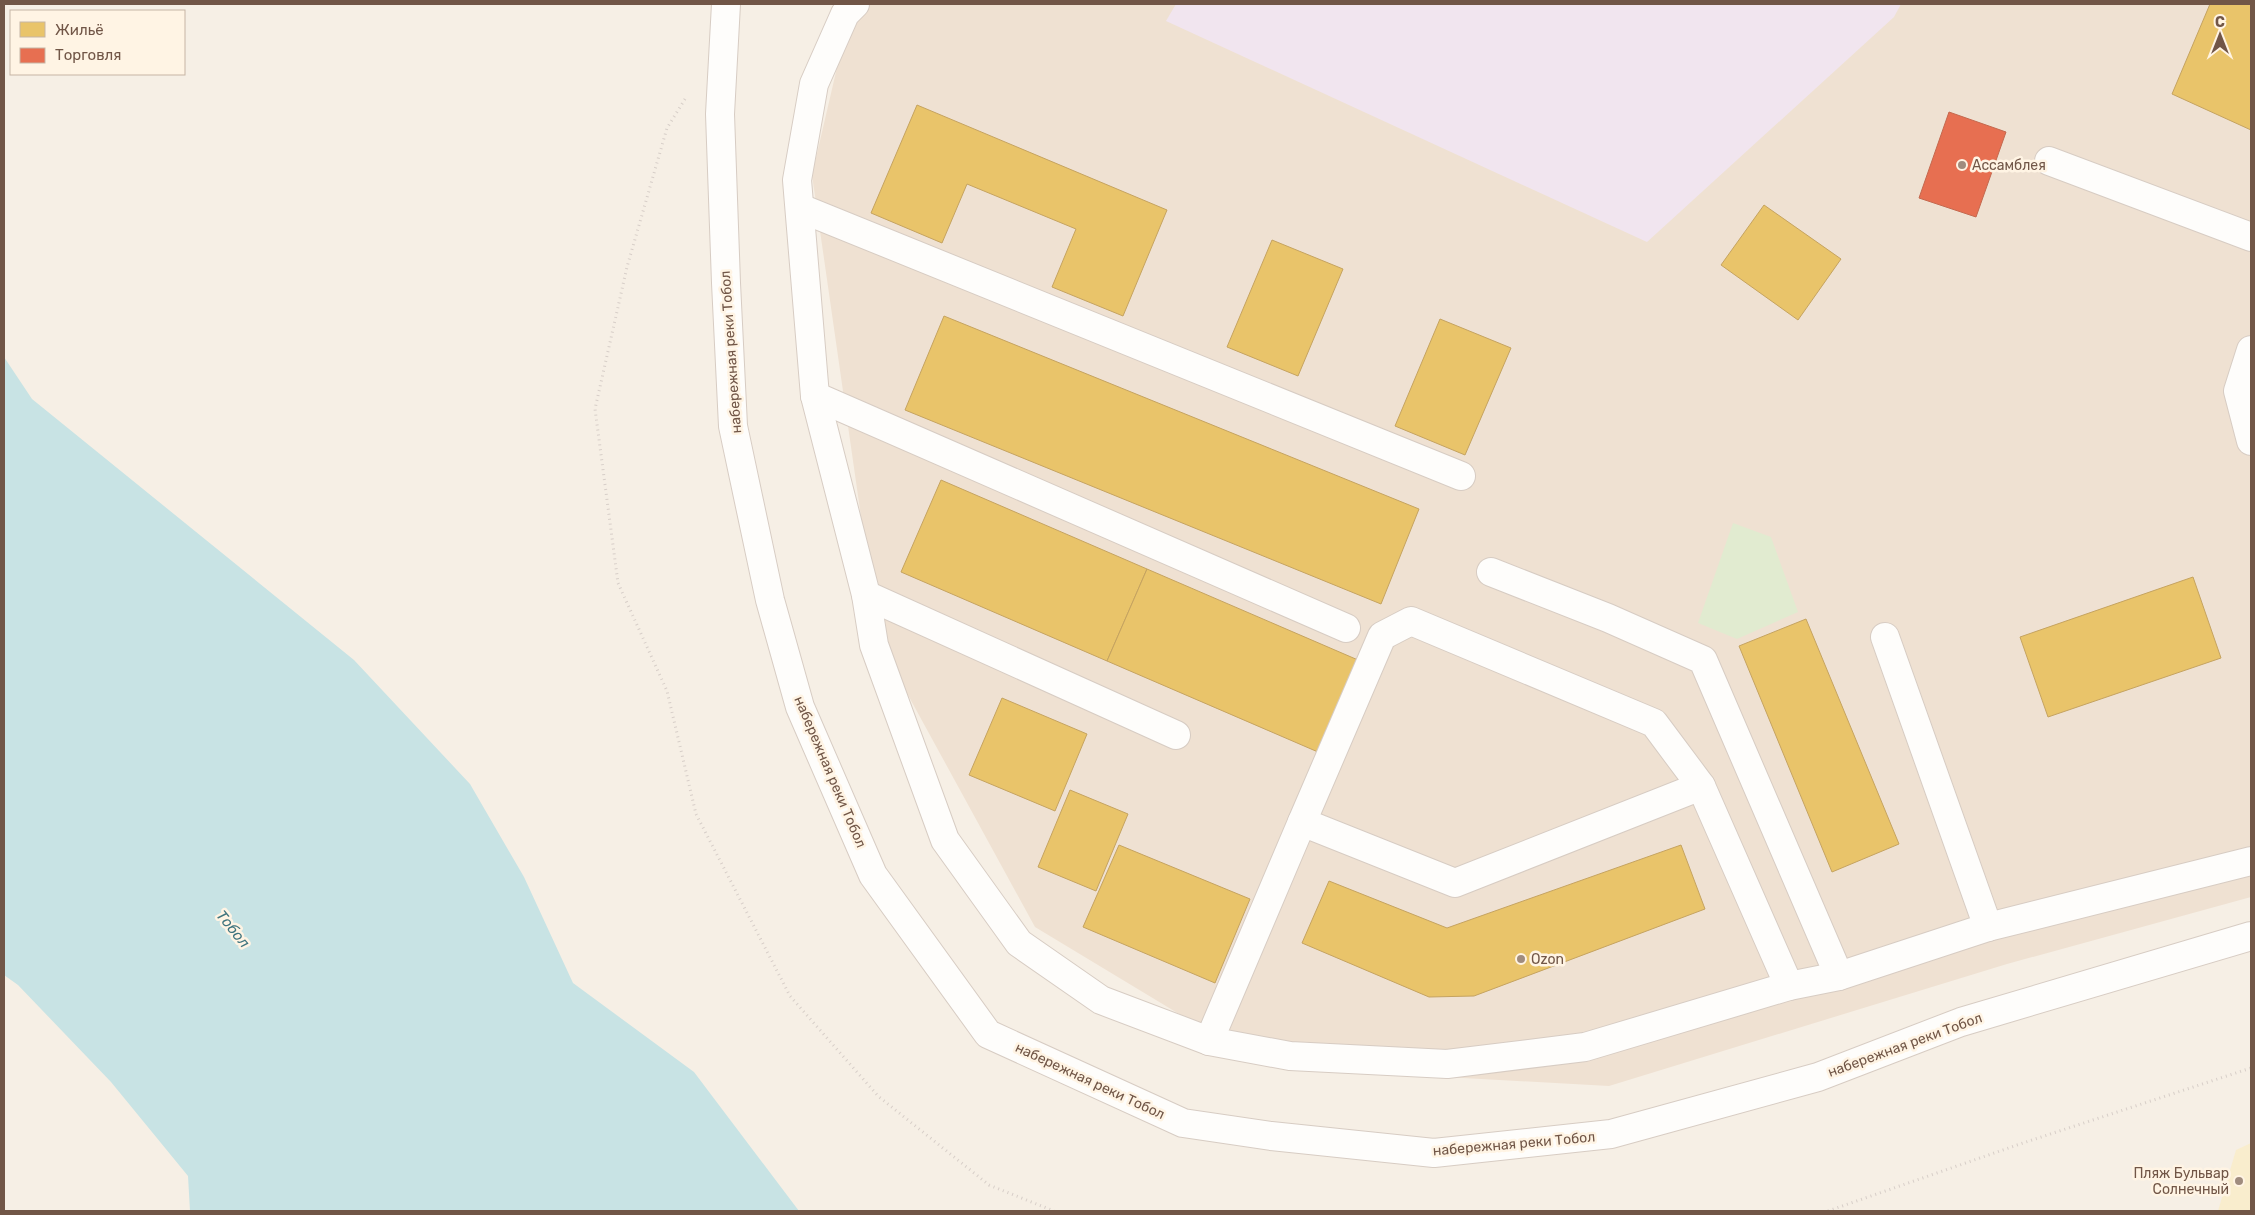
<svg xmlns="http://www.w3.org/2000/svg" width="2255" height="1215" viewBox="0 0 2255 1215" font-family="Rubik,sans-serif">
<style>
.residential{fill:#efe1d2}
.education{fill:#f1e5ef}
.green{fill:#e1ebd0}
.sand{fill:#f9edcd}
.water{fill:#c8e3e4}
.homes{fill:#e9c46a;stroke:#c5a360}
.shops{fill:#e76f51;stroke:#c4684e}
.lines{fill:none;stroke-linecap:round;stroke-linejoin:round}
.minor-casing{stroke:#d7ccc3;stroke-width:30}
.path{stroke:#d7cec8;stroke-width:3;stroke-dasharray:1 4;stroke-linecap:butt}
.minor{stroke:#fefdfb;stroke-width:28}
.poi-dot{fill:#a08c7e;stroke:#fff4e4;stroke-width:2}
.labels{text-anchor:middle;dominant-baseline:central;stroke-width:5;stroke-linejoin:round;paint-order:stroke}
.poi-label{font-size:14px;fill:#715647;stroke:#fff4e4;text-anchor:start}
.street-label{font-size:14px;fill:#715647;stroke:#fff4e4}
.water-label{font-size:15px;font-style:italic;fill:#3f747e;stroke:#fff4e4}
</style>
<rect width="100%" height="100%" fill="#f6efe5"/>
<path class="residential" d="M864 4H2251V897L2007 964 1609 1086 1267 1067 1035 927 879 642 812 175 849 16Z"/>
<path class="education" d="M1176 4H1901L1894 17 1647 242 1166 21Z"/>
<path class="green" d="M1733 523 1771 537 1798 612 1737 639 1698 623Z"/>
<path class="sand" d="M2251 1143V1211H2218L2236 1150Z"/>
<path class="water" d="M4 357 32 399 354 660 470 784 524 877 573 983 694 1072 799 1211H190L188 1176 111 1082 18 985 4 975Z"/>
<g class="homes">
<path d="M2210 4H2251V130L2172 94Z"/>
<path d="M917 105 1167 210 1123 316 1052 287 1076 229 967 184 942 243 871 213Z"/>
<path d="M1764 205 1841 259 1798 320 1721 265Z"/>
<path d="M1272 240 1343 269 1298 376 1227 347Z"/>
<path d="M944 316 1419 509 1381 604 905 410Z"/>
<path d="M1440 319 1511 348 1465 455 1395 426Z"/>
<path d="M941 480 1147 569 1107 661 901 572Z"/>
<path d="M1147 569 1358 660 1318 752 1107 661Z"/>
<path d="M2193 577 2221 658 2048 717 2020 637Z"/>
<path d="M1806 619 1899 844 1832 872 1739 646Z"/>
<path d="M1002 698 1087 734 1055 811 969 775Z"/>
<path d="M1070 790 1128 814 1096 891 1038 867Z"/>
<path d="M1119 845 1250 899 1215 983 1083 927Z"/>
<path d="M1681 845 1705 909 1474 996 1429 997 1302 943 1329 881 1447 928Z"/>
</g>
<path class="shops" d="M1949 112 2006 132 1976 217 1919 198Z"/>
<g class="lines">
<g class="minor-casing">
<g id="minor">
<path d="M726 4 720 114 726 283 733 426 770 600 800 707 873 875 988 1034 1183 1123 1271 1136 1434 1153 1611 1134 1818 1077 1961 1022 2251 936"/>
<path d="M855 4 845 14 814 84 797 180 815 396 866 595 874 645 945 840 1019 943 1101 1000 1209 1041 1290 1056 1447 1064 1585 1047 1789 986 1839 976 1988 927 2251 861"/>
<path d="M2049 161 2251 237"/>
<path d="M800 208 1461 476"/>
<path d="M2251 350 2238 391 2251 441"/>
<path d="M815 396 1346 628"/>
<path d="M1491 572 1608 618 1703 660 1839 976"/>
<path d="M866 595 1176 735"/>
<path d="M1885 637 1988 927"/>
<path d="M1302 822 1382 636 1411 621 1654 723 1701 786"/>
<path d="M1209 1041 1302 822 1455 883 1701 786 1789 986"/>
</g>
</g>
<g class="path">
<path d="M685 99 667 128 627 267 595 409 618 583 667 691 696 814 790 996 878 1096 989 1185 1054 1211"/>
<path d="M1828 1211 2020 1144 2251 1068"/>
</g>
<use href="#minor" class="minor"/>
</g>
<g class="poi-dot">
<circle cx="1962" cy="165" r="5"/>
<circle cx="1521" cy="959" r="5"/>
<circle cx="2239" cy="1181" r="5"/>
</g>
<g class="labels">
<g class="poi-label">
<text x="1972" y="165">Ассамблея</text>
<text x="1531" y="959">Ozon</text>
<text x="2229" y="1173" text-anchor="end">Пляж Бульвар<tspan x="2229" dy="16">Солнечный</tspan></text>
</g>
<g class="street-label">
<text transform="translate(731 352) rotate(-94)">набережная реки Тобол</text>
<text transform="translate(830 772) rotate(67)">набережная реки Тобол</text>
<text transform="translate(1905 1045) rotate(-20)">набережная реки Тобол</text>
<text transform="translate(1090 1081) rotate(25)">набережная реки Тобол</text>
<text transform="translate(1514 1144) rotate(-5)">набережная реки Тобол</text>
</g>
<g class="water-label">
<text transform="translate(233 929) rotate(51)">Тобол</text>
</g>
</g>
<rect width="2255" height="1215" fill="none" stroke="#715647" stroke-width="10"/>
<rect x="10" y="10" width="175" height="65" fill="#fff4e4" stroke="#c6b5a5"/>
<rect x="20" y="22" width="25" height="15" fill="#e9c46a" stroke="#c6b5a5"/>
<text x="55" y="35" font-size="15" fill="#715647">Жильё</text>
<rect x="20" y="48" width="25" height="15" fill="#e76f51" stroke="#c6b5a5"/>
<text x="55" y="60" font-size="15" fill="#715647">Торговля</text>
<g transform="translate(2220 35)" stroke="#fff4e4" stroke-width="4" paint-order="stroke">
<path d="M0-4L9 19L0 12L-9 19Z" fill="#715647"/>
<text y="-8" font-size="14" font-weight="bold" text-anchor="middle" fill="#715647">С</text>
</g>
</svg>
